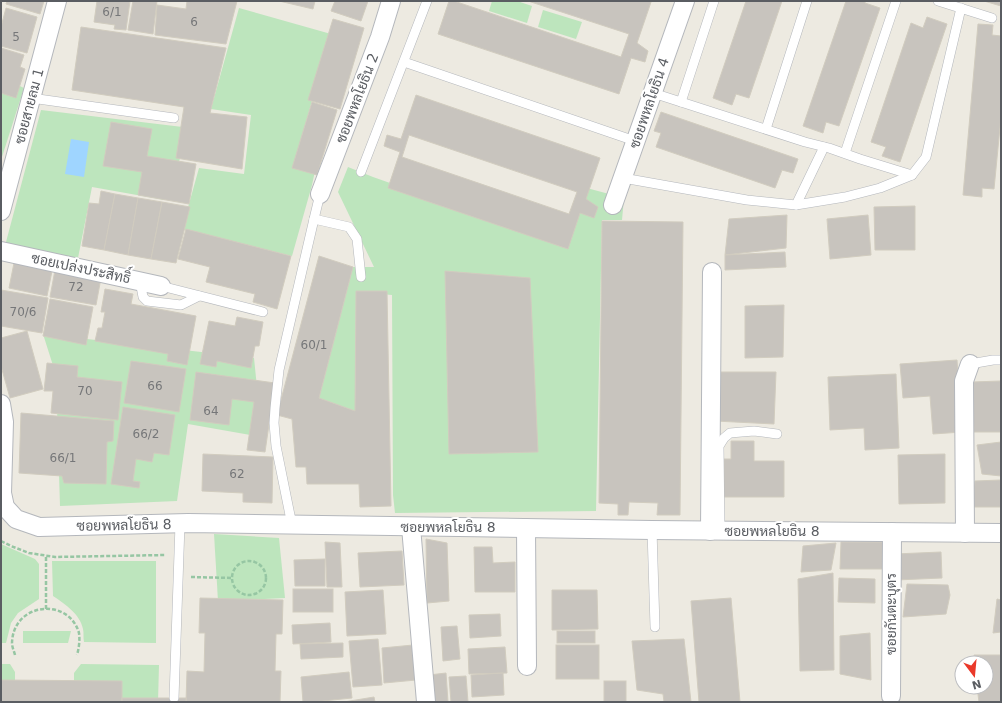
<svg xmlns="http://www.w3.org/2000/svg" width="1002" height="703" viewBox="0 0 1002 703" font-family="'DejaVu Sans',Sarabun,sans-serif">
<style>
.green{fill:#bde5bd}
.water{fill:#9fd5ff}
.building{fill:#c8c4be;stroke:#d1ccbf;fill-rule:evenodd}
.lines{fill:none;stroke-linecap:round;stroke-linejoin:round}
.lane-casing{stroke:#b4b7bc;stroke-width:10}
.street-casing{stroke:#b4b7bc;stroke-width:20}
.path{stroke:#96c6a3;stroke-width:2.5;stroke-dasharray:4 2;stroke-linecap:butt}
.lane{stroke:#fff;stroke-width:9}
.street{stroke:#fff;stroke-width:18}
.labels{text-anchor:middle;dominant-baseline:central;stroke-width:4;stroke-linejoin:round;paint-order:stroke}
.number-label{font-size:12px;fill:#767779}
.street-label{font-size:14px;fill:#5a5d62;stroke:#fff}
</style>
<rect width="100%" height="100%" fill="#edeae1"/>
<g class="green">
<path d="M492 1H517L532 6 527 23 489 11Z"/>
<path d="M239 8 331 34 293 167 315 171 312 185 292 256 182 229 199 168 244 174 251 115 211 109Z"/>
<path d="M543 10 582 22 576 39 538 27Z"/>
<path d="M1 77 24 88 1 160Z"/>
<path d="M41 110 191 128 165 200 92 187 78 258 14 249 6 242Z"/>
<path d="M348 167 373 177 558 242 583 187 624 198 622 220H602L596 511 395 513 393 495 392 295 356 292 355 411 319 398 353 267H374L338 192Z"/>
<path d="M43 334 254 358 262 437 188 424 177 501 60 506 56 375Z"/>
<path d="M214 534 279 538 285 598 218 601Z"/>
<path d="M1 544 35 559 39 564V599L18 613 11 623 6 643H1Z"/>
<path d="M52 561H156V643L84 642C83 638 84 633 83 629 80 614 65 604 53 596Z"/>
<path d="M23 631H71L68 643H23Z"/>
<path d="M1 664H10L15 672V687L74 688V673L81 664 159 665 158 702H1Z"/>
</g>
<path class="water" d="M71 139 89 142 84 177 65 174Z"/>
<g class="building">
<path d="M7 1H44L40 14 6 4Z"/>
<path d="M97 1H130L126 30 114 29 115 25 94 22Z"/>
<path d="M133 1H157L153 34 128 30Z"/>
<path d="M187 1H237L226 44 155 35 157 5 186 9Z"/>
<path d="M279 1H315L313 9Z"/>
<path d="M335 1H368L361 21 331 11Z"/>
<path d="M449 1H454L621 57 629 34 528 1H648L651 2 637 43 648 51 645 62 631 58 619 94 438 34Z"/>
<path d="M746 1H782L749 98 736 94 732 105 713 98Z"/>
<path d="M846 1H865V3L880 8 839 126 826 122 823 133 803 126Z"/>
<path d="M984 1H1001V6Z"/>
<path d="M6 8 37 17 27 53 1 46V27Z"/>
<path d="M927 17 947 24 900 162 882 156 886 147 871 142 911 23 923 28Z"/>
<path d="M333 19 364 28 340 109 308 100Z"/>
<path d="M978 24 993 25 992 35 1001 36V117L994 189 982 188V197L963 195Z"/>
<path d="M81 27 226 48 210 113 247 117 242 169 176 158 184 107 72 90Z"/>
<path d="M1 48 24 55 20 67 25 69 16 98 1 93Z"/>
<path d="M416 95 600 158 586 199 598 207 594 218 580 213 568 249 388 188 400 152 384 146 387 135 401 139ZM409 135 577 192 569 214 402 157Z"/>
<path d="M312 102 337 110 317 175 292 168Z"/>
<path d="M661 112 798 159 793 173 782 170 775 188 656 147 661 133 654 131Z"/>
<path d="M111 122 152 129 147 156 196 164 189 204 138 195 142 172 103 166Z"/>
<path d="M101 191 115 194 104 250 82 246 89 203 99 204Z"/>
<path d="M115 194 138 198 128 255 104 250Z"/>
<path d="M138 198 162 202 151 259 128 255Z"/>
<path d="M162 202 190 207 176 263 151 259Z"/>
<path d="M915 206V250H875L874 207Z"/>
<path d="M787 215 786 248 725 255 729 219Z"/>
<path d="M868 215 871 255 830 259 827 219Z"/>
<path d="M602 221 683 222 680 515H657L658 503 629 502 628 515H618V504L599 503Z"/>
<path d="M186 229 291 256 277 309 253 302 255 294 206 282 210 267 178 259Z"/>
<path d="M785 252 786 267 725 270V255Z"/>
<path d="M319 256 353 267 319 398 355 411 356 291H387L391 506 360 507 359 484H307L306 467H296L292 419 277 415Z"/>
<path d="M14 263 52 271 47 296 9 288Z"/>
<path d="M55 270 101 278 96 305 50 297Z"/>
<path d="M445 271 530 278 538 452 449 454Z"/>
<path d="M105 289 133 294 131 304 196 316 187 365 167 361 168 354 95 341 98 328H102L105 312H101Z"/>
<path d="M1 290 48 298 42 333 1 326Z"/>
<path d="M50 299 93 307 86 345 43 336Z"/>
<path d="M784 305 783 357 745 358V306Z"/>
<path d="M237 317 263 322 259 346H255L251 368 217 361 216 367 200 364 209 321 235 326Z"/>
<path d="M27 331 43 389 10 398 1 366V338Z"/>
<path d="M957 360 962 432 933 434 930 396 903 398 900 364Z"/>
<path d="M131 361 186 369 179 412 124 403Z"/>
<path d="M47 363 78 366 77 377 122 382 118 420 51 413 53 391H44Z"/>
<path d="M196 372 275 383 265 452 247 450 254 402 232 399 229 425 190 420Z"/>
<path d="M721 372H776L774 424 715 421Z"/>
<path d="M896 374 899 448 865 450 864 428 830 430 828 377Z"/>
<path d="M1001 381V432H974L972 382Z"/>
<path d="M123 407 175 415 169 455 154 453 152 462 136 459 133 481 140 482 139 488 111 484Z"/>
<path d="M21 413 114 421 113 441 107 442 106 484 64 483 62 476 19 473Z"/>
<path d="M731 441H754V461H784V497H724V459H731Z"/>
<path d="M1001 442V476L982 474 977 445Z"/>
<path d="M203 454 273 457 272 503 243 502V493L202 491Z"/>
<path d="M945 454V503L899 504 898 455Z"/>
<path d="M1001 480V507H973L975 481Z"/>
<path d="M426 539 447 543 449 601 427 603Z"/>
<path d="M325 542 340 543 342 587H327Z"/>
<path d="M841 542H884L883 569H840Z"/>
<path d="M836 543 831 570 801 572 803 546Z"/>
<path d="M474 547H492L493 563 515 562V592H475Z"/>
<path d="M402 551 404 585 360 587 358 553Z"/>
<path d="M941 552 942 578 896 580 895 554Z"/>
<path d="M325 559V586H295L294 560Z"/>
<path d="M833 573 834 670 800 671 798 579Z"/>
<path d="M839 578 875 579V603L838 602Z"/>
<path d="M907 584 948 585 950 595 946 614 903 617Z"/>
<rect x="293" y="589" width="40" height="23"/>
<path d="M383 590 386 634 347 636 345 592Z"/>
<path d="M552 590H597L598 629 552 630Z"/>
<path d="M200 598 283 600 282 634H276L275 671H281L280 702H186L187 671 204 672 205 633H199Z"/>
<path d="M731 598 740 702H699L691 601Z"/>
<path d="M997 599 1001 600V632L993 633Z"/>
<path d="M500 614 501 636 470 638 469 615Z"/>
<path d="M330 623 331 642 293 644 292 625Z"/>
<path d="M457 626 460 659 443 661 441 627Z"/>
<rect x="557" y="631" width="38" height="12"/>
<path d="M870 633 871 680 840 674V636Z"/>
<path d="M378 639 382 685 353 687 349 641Z"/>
<path d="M684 639 691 702H664L663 694 637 690 632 641Z"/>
<path d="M343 643V657L301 659 300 644Z"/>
<path d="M413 645 416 680 384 683 382 648Z"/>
<rect x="556" y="645" width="43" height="34"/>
<path d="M505 647 507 673 469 674 468 649Z"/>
<path d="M974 655H1001V702H979L977 687H986V663H975Z"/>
<path d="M349 672 352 698 313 702H303L301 677Z"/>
<path d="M446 673 448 702H431L429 675Z"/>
<path d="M503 673 504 695 472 697 471 675Z"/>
<path d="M466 676 468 702H451L449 677Z"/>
<path d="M1 680 122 681V702H1Z"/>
<rect x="604" y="681" width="22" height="21"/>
<path d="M374 697 375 702H344Z"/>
<rect x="122" y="698" width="64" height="4"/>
</g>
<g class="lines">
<g class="lane-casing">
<g id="lane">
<path d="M938 1 992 18"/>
<path d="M404 62 635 141"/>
<path d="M653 93 805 142 829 148 860 159 912 175"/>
<path d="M31 98 174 118"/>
<path d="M681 102 714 1"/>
<path d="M766 129 807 1"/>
<path d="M845 153 896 1"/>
<path d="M361 172 427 1"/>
<path d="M623 178 747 200 796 205 845 197 880 188 912 175 926 157 961 8"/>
<path d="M796 205 824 147"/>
<path d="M314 219 349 227 357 239 361 277"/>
<path d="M140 281 143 297 147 301 181 305 199 296"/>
<path d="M161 286 263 312"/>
<path d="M970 364 993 360H1001"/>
<path d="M292 525 276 446 274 423 275 408 279 370 314 219 320 194"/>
<path d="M652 530 655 627"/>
<path d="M720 531 719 446 724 438 730 433 754 431 777 434"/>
<path d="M174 698 180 524"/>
</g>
</g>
<g class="street-casing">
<g id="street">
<path d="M320 194 380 37 391 1"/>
<path d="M613 205 685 1"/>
<path d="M1 211 57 1"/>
<path d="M1 251 161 286"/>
<path d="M1 404 4 422 2 493 5 507 16 519 39 527 188 523 652 530 1001 533"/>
<path d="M411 527 426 702"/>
<path d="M526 528 527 666"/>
<path d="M710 531 712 272"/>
<path d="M965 533 964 381 970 364"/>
<path d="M891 696 892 532"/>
</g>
</g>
<g class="path">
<path d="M1 541 11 546 29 553 55 557 166 555"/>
<circle cx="249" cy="578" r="17"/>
<path d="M191 577 233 578"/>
<path d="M46 609V556"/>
<path d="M15 655C14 651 12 647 12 643 13 602 69 597 79 633 80 640 79 648 77 655"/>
</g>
<use href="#lane" class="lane"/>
<use href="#street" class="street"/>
</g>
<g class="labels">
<g class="number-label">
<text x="112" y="12">6/1</text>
<text x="194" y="22">6</text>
<text x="16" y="37">5</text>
<text x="76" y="287">72</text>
<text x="23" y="312">70/6</text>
<text x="314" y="345">60/1</text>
<text x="155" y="386">66</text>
<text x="85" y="391">70</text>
<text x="211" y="411">64</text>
<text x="146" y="434">66/2</text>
<text x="63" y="458">66/1</text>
<text x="237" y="474">62</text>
</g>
<g class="street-label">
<text transform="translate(357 98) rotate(-69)">ซอยพหลโยธิน 2</text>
<text transform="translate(649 103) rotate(-71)">ซอยพหลโยธิน 4</text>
<text transform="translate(29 106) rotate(-75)">ซอยสายลม 1</text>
<text transform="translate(81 268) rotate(12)">ซอยเปล่งประสิทธิ์</text>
<text transform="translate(124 525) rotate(-1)">ซอยพหลโยธิน 8</text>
<text x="448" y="527">ซอยพหลโยธิน 8</text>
<text x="772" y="531">ซอยพหลโยธิน 8</text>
<text transform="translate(891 614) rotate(-90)">ซอยกันตะบุตร</text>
</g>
</g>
<rect width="1002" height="703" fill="none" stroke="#5a5d62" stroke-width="4"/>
<g transform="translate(974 675) rotate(164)"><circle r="19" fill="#ffffff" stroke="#bdbec0"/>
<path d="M0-3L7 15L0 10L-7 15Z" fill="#ea392a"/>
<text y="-6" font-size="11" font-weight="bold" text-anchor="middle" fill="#5a5d62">N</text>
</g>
</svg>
